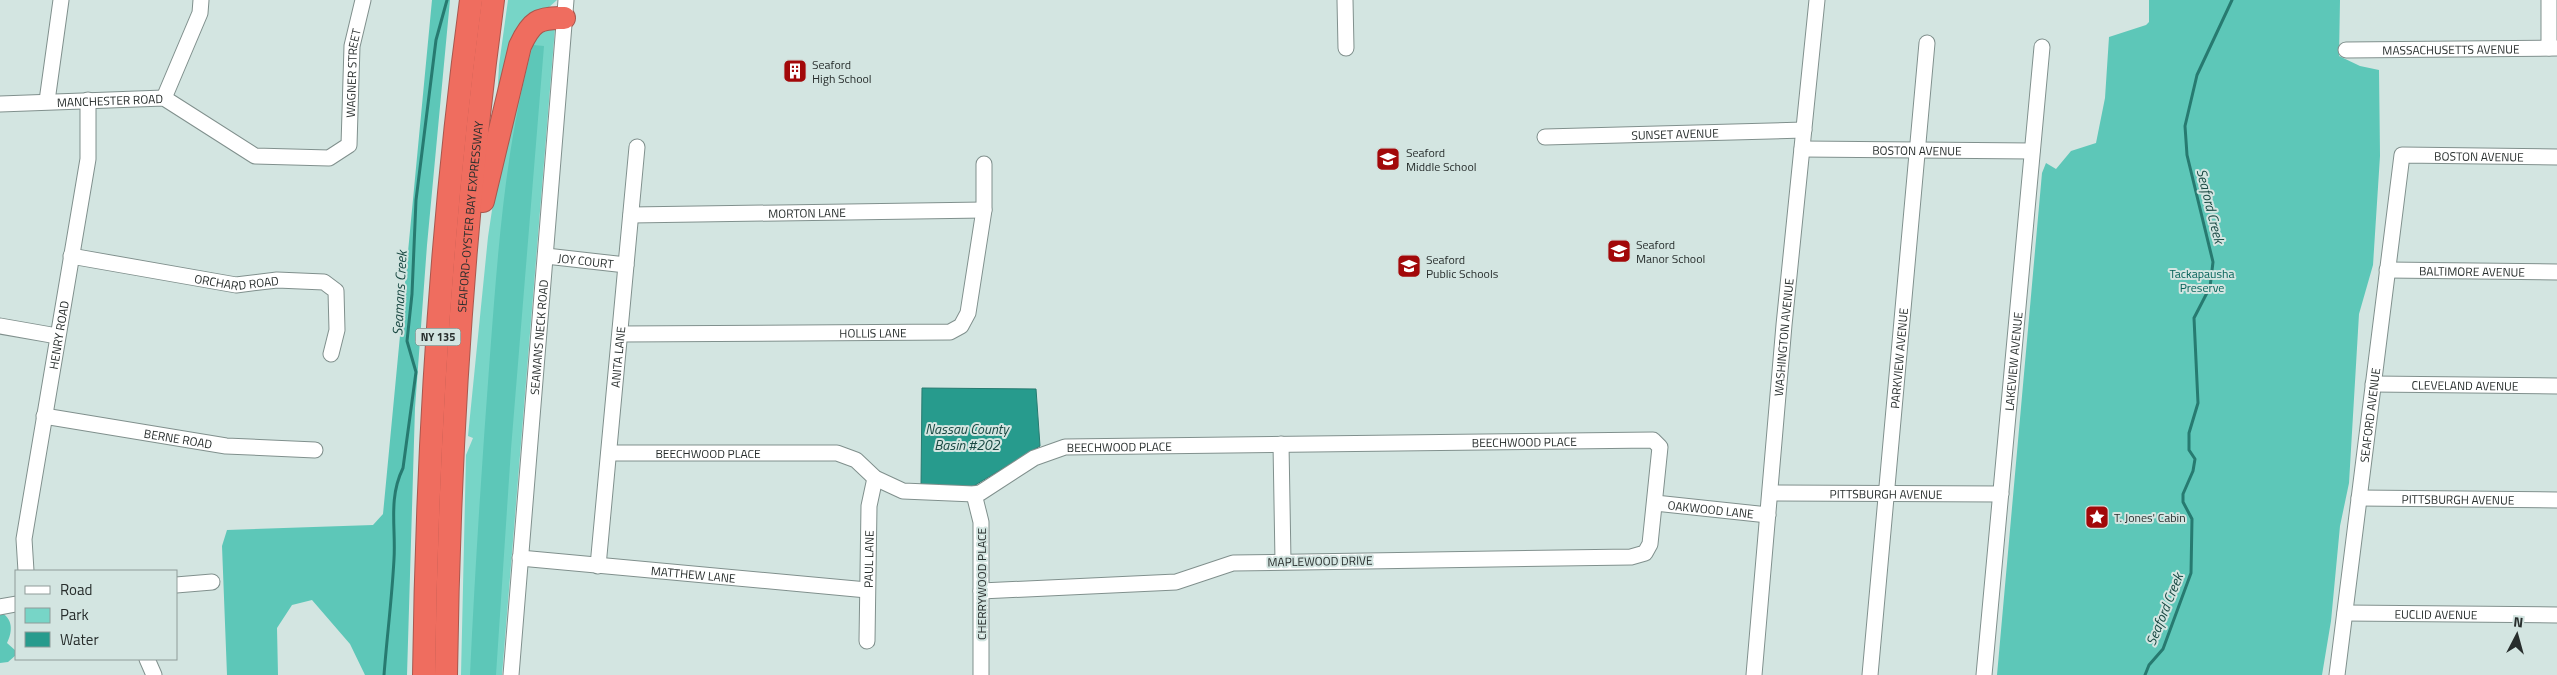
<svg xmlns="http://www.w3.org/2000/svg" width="2557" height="675" viewBox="0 0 2557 675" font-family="'Titillium Web',sans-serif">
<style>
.green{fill:#77d5c7}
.forest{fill:#5dc7b8}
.water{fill:#279b8d;stroke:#277a70}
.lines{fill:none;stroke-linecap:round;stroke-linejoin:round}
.stream{stroke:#277a70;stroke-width:3}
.minor-casing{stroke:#80908d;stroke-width:17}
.highway-casing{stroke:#a9574e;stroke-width:24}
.minor{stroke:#fff;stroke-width:15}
.highway{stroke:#ef6d5f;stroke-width:22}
.labels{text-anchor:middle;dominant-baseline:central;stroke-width:4;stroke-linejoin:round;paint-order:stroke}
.shield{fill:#d3e5e1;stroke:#5b6563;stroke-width:1}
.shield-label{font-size:11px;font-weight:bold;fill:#282e2d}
.street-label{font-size:12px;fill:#282e2d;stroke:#d3e5e1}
.poi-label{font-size:12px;fill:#282e2d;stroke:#d3e5e1;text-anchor:start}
.park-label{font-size:12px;fill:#046359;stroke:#d3e5e1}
.water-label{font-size:14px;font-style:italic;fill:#194842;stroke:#d3e5e1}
</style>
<rect width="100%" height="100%" fill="#d3e5e1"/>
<g class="green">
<path d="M508 0H557L548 8 497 103 499 65Z"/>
<path d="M555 28 502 675H461L466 455 473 438 468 436 488 237 496 183 529 33Z"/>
</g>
<g class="forest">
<path d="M432 0H450L427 245 415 408 407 675H365L350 644 312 600 292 605 277 628 278 675H227L222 546 227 530 373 525 383 514Z"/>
<path d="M2149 0H2340L2339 56 2360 66 2379 70 2380 156 2373 265 2359 314 2349 483 2340 526 2331 621 2322 675H1997L2042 173 2046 163 2056 169 2071 151 2096 143 2105 98 2109 37 2146 25 2149 22Z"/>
<path d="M533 45 544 46 511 449 496 675H470C475 568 482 461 490 355 498 251 505 145 533 45Z"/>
<path d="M0 612C13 618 13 631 7 643L16 651V655L8 662 0 663Z"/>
</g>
<path class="water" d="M922 388 1036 389 1040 446 972 487 921 485Z"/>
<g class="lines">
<g class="stream">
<path d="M384 675C387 636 392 598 394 559 396 527 388 499 403 468L416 372 407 341 412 294 416 200 436 40 447 0"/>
<path d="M2145 675 2149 665 2163 649 2191 573 2192 519 2183 502V494L2193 471 2195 459 2189 450V433L2198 403 2194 318 2210 287 2213 262 2187 155 2185 126 2197 75 2232 0"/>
</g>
<g class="minor-casing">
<g id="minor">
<path d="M1345 0 1346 48"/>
<path d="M2549 0V48"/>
<path id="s1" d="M2346 50 2557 48"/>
<path d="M164 98 200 13 201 0"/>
<path d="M47 101 61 0"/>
<path id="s2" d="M0 104 164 98 255 156 329 158 349 145 352 46 363 0"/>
<path id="s3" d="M1545 137 1804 130"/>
<path id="s4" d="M1802 149 2032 151"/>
<path id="s5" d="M631 215 984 210"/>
<path id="s6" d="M71 256 236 285 277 280 324 282 336 291 337 330 331 354"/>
<path id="s7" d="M546 256 626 265"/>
<path id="s8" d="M2387 270 2557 272"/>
<path d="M0 326 57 336"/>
<path id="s9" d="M621 334 950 332 961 326 968 313 984 210V164"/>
<path id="s10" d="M2373 384 2557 386"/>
<path id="s11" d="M44 416 226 446 315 450"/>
<path d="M1281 444 1283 561"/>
<path id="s12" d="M609 453H837L856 460 875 478 903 491 974 494 980 493 1034 458 1065 447 1653 440 1660 447 1650 544 1645 553 1631 557 1233 563 1176 582 981 591"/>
<path id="s13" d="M1771 493 2001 494"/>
<path d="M974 494 981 522V675"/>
<path id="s14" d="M2359 498 2557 500"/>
<path id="s15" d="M1655 503 1768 515"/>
<path id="s16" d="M520 558 867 590"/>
<path id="s17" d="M598 566 637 147"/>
<path id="s18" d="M26 571 24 539 88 159V100"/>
<path d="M176 585 212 582"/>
<path d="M0 607 16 604"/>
<path id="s19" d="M2345 613 2557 615"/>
<path id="s20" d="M867 641 869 506 875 478"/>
<path d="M147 659 154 675"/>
<path id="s21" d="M511 675 566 0"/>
<path id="s22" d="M1754 675 1784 325 1817 0"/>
<path id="s23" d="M1870 675 1927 43"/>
<path id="s24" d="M1984 675 2042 47"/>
<path id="s25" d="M2337 675 2402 155 2557 157"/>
</g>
</g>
<g class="highway-casing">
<g id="highway">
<path d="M483 201 520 46C531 22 538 17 564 18"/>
<path d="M424 675C427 450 441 223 471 0"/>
<path id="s26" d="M446 675C449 450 463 223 493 0"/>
</g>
</g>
<use href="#minor" class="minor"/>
<use href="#highway" class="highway"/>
</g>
<defs>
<g id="building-square" transform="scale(1.25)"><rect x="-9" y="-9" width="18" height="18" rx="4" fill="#a20809" stroke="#d3e5e1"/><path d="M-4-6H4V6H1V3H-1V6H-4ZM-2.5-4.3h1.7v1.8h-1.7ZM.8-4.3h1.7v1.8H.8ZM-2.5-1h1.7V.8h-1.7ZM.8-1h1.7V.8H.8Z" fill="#fff"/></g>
<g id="school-square" transform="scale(1.25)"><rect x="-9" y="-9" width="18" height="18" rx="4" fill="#a20809" stroke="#d3e5e1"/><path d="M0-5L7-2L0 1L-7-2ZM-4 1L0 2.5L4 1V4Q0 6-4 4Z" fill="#fff"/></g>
<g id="sight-square" transform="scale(1.25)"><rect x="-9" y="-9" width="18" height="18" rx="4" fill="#a20809" stroke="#d3e5e1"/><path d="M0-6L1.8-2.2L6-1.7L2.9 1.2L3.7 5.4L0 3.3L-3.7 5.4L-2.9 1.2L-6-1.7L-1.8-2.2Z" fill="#fff"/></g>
</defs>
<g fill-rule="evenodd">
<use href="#building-square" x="795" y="71"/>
<use href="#school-square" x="1388" y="159"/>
<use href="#school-square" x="1619" y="251"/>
<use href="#school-square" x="1409" y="266"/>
<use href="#sight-square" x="2097" y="517"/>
</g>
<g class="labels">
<rect class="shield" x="415.5" y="328.5" width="45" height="17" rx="4"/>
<g class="shield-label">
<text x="438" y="337">NY 135</text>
</g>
<g class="street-label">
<text stroke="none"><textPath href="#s1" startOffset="105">MASSACHUSETTS AVENUE</textPath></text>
<text stroke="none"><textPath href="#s2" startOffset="442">WAGNER STREET</textPath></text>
<text stroke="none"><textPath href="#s2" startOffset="110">MANCHESTER ROAD</textPath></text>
<text stroke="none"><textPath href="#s3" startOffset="130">SUNSET AVENUE</textPath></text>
<text stroke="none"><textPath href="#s4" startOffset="115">BOSTON AVENUE</textPath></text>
<text stroke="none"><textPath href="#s25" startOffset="601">BOSTON AVENUE</textPath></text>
<text stroke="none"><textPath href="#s5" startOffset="176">MORTON LANE</textPath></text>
<text stroke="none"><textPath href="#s26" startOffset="459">SEAFORD-OYSTER BAY EXPRESSWAY</textPath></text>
<text stroke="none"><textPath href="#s7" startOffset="40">JOY COURT</textPath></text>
<text stroke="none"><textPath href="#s8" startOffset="85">BALTIMORE AVENUE</textPath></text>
<text stroke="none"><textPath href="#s6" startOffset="168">ORCHARD ROAD</textPath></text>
<text stroke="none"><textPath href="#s9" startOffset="252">HOLLIS LANE</textPath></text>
<text stroke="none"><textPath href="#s18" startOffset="239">HENRY ROAD</textPath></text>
<text stroke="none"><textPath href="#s22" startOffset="339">WASHINGTON AVENUE</textPath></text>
<text stroke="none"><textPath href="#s21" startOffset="339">SEAMANS NECK ROAD</textPath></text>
<text stroke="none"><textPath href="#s17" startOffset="210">ANITA LANE</textPath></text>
<text stroke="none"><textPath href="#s23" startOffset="318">PARKVIEW AVENUE</textPath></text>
<text stroke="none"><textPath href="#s24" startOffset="315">LAKEVIEW AVENUE</textPath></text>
<text stroke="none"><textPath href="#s10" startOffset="92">CLEVELAND AVENUE</textPath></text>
<text stroke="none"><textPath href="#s25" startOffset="262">SEAFORD AVENUE</textPath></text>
<text stroke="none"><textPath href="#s11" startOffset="136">BERNE ROAD</textPath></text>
<text stroke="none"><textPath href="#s12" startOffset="939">BEECHWOOD PLACE</textPath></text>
<text stroke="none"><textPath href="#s12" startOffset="534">BEECHWOOD PLACE</textPath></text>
<text stroke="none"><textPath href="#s12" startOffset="99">BEECHWOOD PLACE</textPath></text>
<text stroke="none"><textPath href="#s13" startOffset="115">PITTSBURGH AVENUE</textPath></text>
<text stroke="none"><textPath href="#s14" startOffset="99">PITTSBURGH AVENUE</textPath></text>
<text stroke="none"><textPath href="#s15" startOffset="56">OAKWOOD LANE</textPath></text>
<text stroke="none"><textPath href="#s20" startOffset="82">PAUL LANE</textPath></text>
<text transform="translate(1320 561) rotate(-1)">MAPLEWOOD DRIVE</text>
<text stroke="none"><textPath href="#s16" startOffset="174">MATTHEW LANE</textPath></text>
<text transform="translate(981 584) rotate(-90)">CHERRYWOOD PLACE</text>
<text stroke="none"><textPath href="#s19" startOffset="91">EUCLID AVENUE</textPath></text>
</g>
<g class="poi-label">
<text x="812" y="64">Seaford<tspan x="812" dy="14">High School</tspan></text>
<text x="1406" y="152">Seaford<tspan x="1406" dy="14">Middle School</tspan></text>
<text x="1636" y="244">Seaford<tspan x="1636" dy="14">Manor School</tspan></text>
<text x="1426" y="259">Seaford<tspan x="1426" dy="14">Public Schools</tspan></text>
<text x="2114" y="517">T. Jones' Cabin</text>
</g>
<g class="park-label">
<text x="2202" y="273">Tackapausha<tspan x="2202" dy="14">Preserve</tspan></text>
</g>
<g class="water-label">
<text transform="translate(2211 206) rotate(76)">Seaford Creek</text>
<text transform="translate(399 293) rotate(-87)">Seamans Creek</text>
<text x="967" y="428">Nassau County<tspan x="967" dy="16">Basin #202</tspan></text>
<text transform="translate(2164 609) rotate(-68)">Seaford Creek</text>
</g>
</g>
<rect x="15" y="570" width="162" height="90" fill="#d3e5e1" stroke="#8f9c99"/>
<rect x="25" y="586" width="25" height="8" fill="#ffffff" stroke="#8f9c99"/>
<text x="60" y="595" font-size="15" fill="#282e2d">Road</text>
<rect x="25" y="608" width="25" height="15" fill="#77d5c7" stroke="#8f9c99"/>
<text x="60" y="620" font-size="15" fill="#282e2d">Park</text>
<rect x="25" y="632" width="25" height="15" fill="#279b8d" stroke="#8f9c99"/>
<text x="60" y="645" font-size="15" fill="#282e2d">Water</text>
<g transform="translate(2517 635) rotate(6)" stroke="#d3e5e1" stroke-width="4" paint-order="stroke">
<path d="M0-4L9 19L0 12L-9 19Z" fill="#282e2d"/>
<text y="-8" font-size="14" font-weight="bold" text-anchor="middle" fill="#282e2d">N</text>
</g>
</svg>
